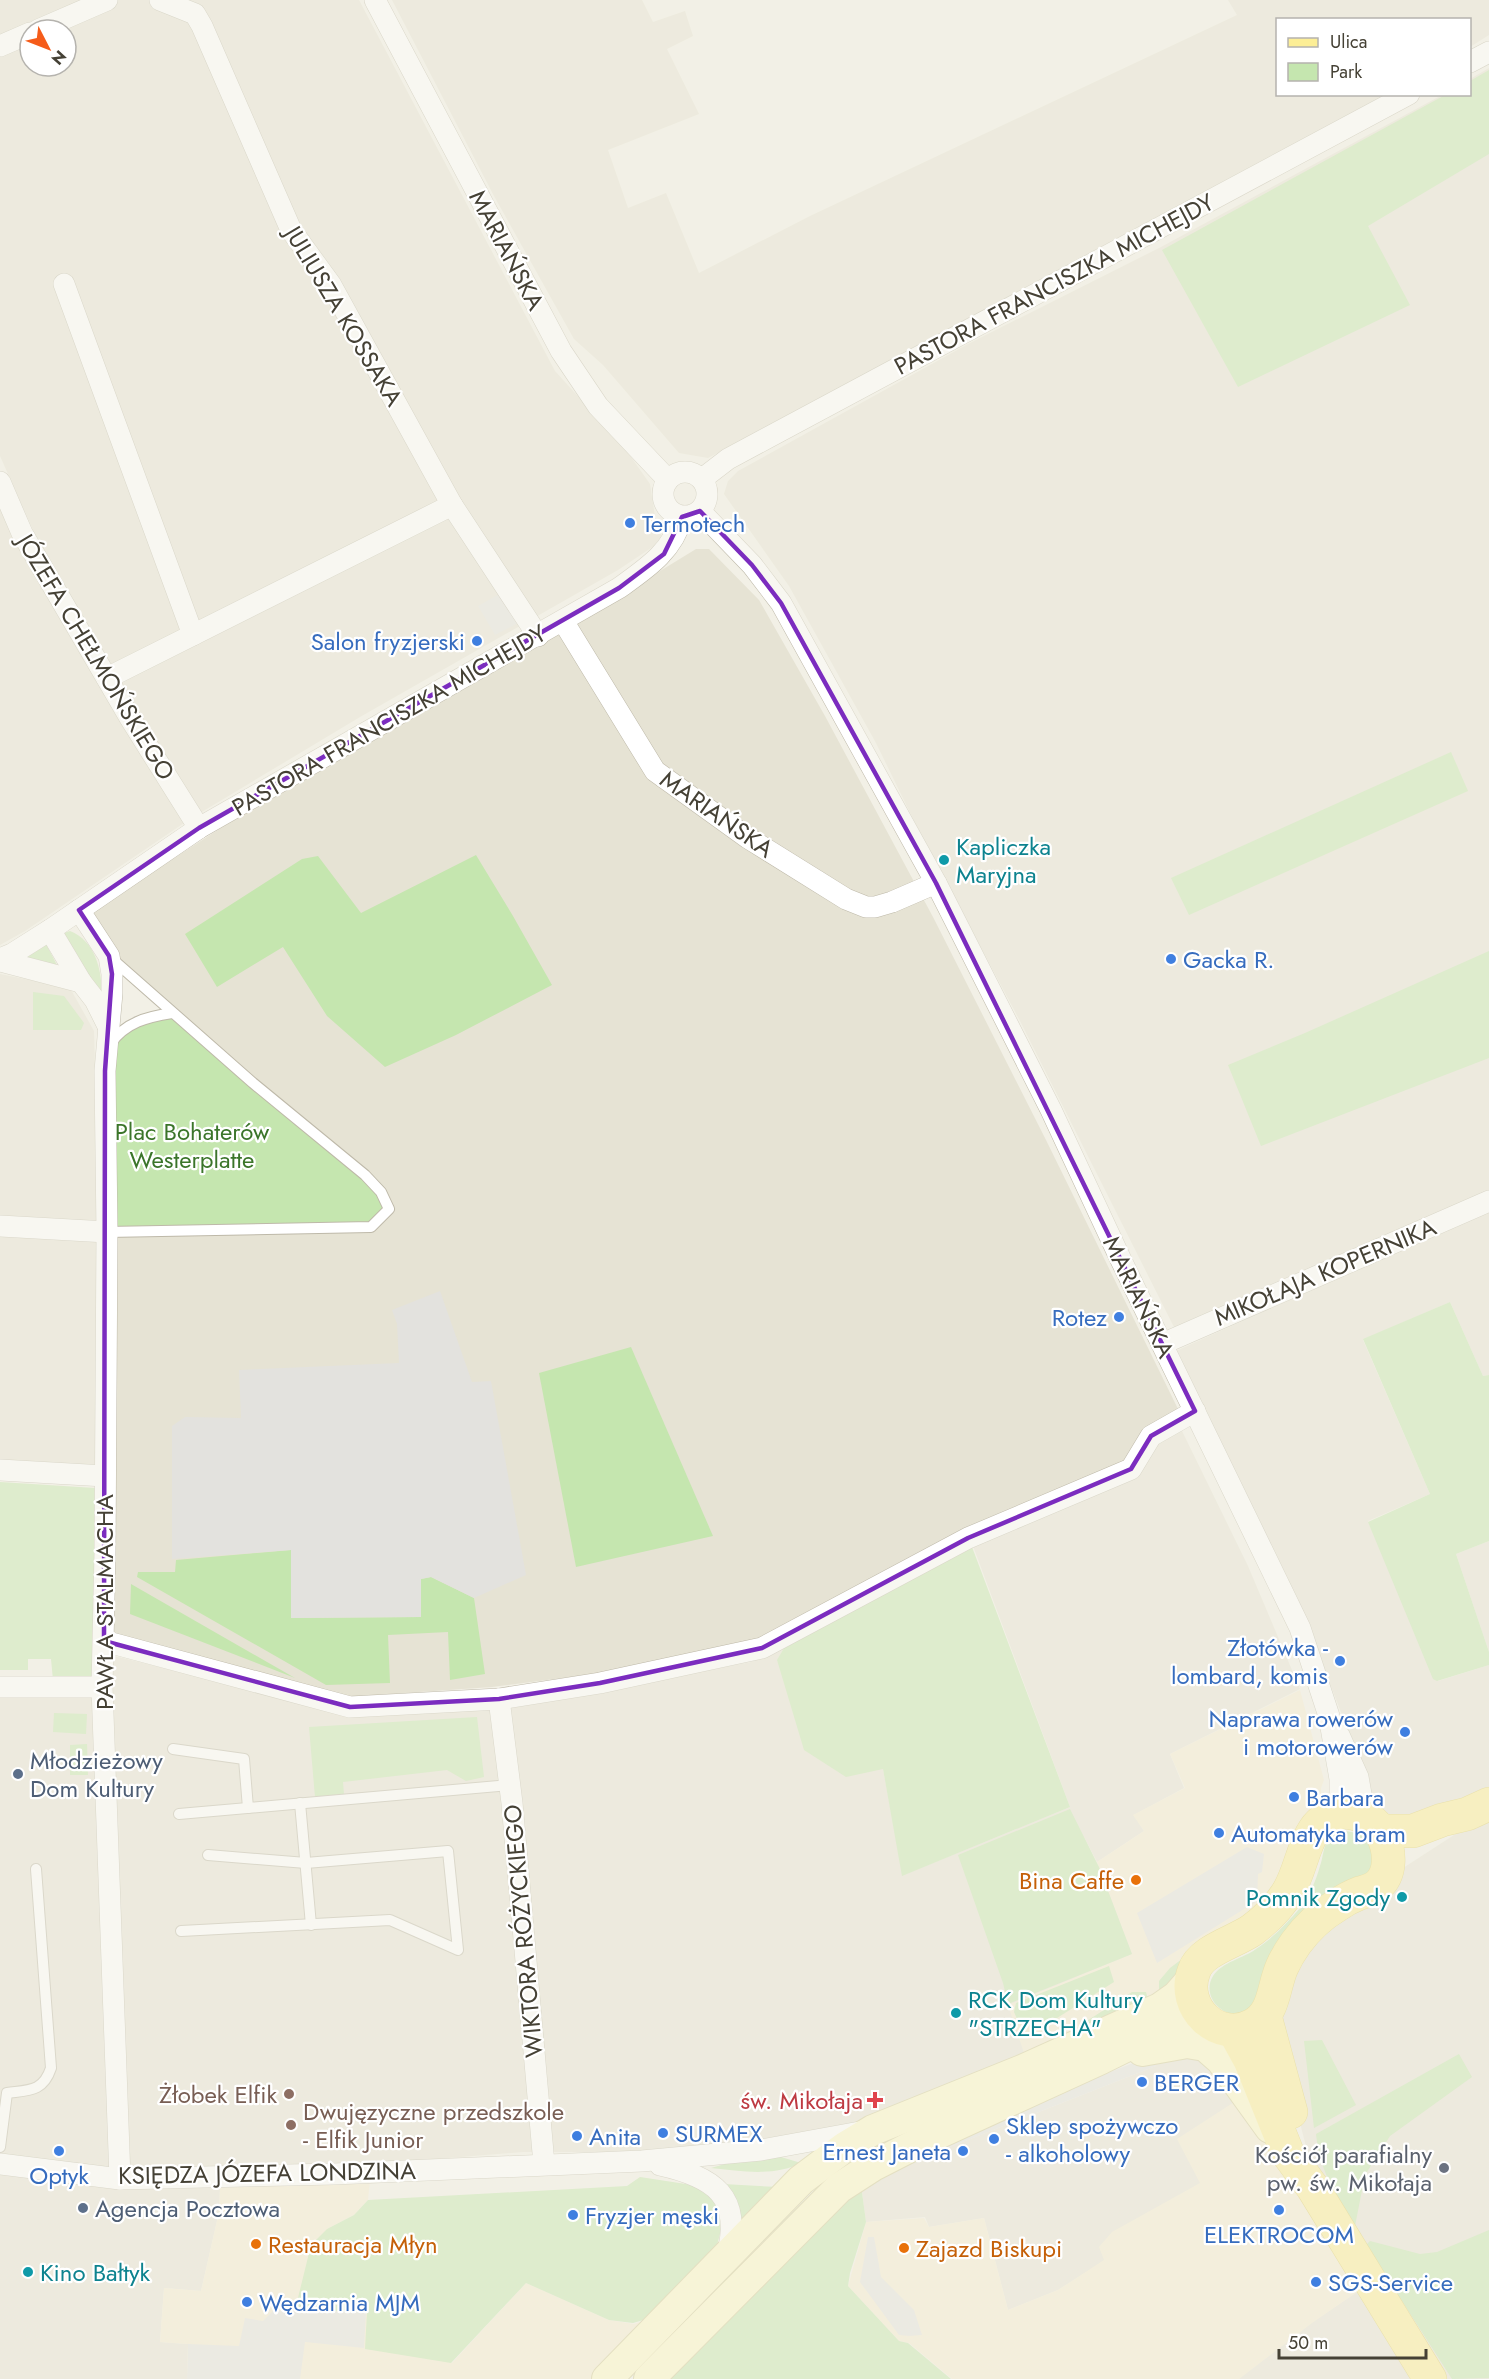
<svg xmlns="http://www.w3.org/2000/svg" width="1489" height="2379" viewBox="0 0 1489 2379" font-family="Jost,sans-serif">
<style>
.residential{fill:#e6e3d4;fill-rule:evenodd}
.commercial{fill:#f4ebd1}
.green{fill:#c5e6af}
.parking{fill:#e3e2de}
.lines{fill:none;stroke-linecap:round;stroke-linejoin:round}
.lane-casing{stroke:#beb9a9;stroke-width:12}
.street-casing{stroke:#beb9a9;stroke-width:22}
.secondary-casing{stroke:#d2cb97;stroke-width:32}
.primary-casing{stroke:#e0ce66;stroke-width:34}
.lane{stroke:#fff;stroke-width:10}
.street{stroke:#fff;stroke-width:21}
.secondary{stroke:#fdf8c5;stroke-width:30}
.primary{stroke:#fcee96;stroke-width:33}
.marked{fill:none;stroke:#7b2cbf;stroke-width:4.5;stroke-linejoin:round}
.shop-dot{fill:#3f7fe0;stroke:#fff;stroke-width:2}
.culture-dot{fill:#0f9aa8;stroke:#fff;stroke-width:2}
.service-dot{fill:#5c6f8a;stroke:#fff;stroke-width:2}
.food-dot{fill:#e8710a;stroke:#fff;stroke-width:2}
.education-dot{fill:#8d6e63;stroke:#fff;stroke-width:2}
.health-dot{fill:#e0444e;stroke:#fff;stroke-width:2}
.worship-dot{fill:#6b7280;stroke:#fff;stroke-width:2}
.labels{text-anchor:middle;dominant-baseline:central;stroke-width:4.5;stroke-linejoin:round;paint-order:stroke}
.street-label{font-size:24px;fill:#454135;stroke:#fff}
.shop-label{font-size:24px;fill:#366cbe;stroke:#fff;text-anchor:start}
.culture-label{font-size:24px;fill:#0d838f;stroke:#fff;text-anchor:start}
.park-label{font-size:24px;fill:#3b752a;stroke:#fff}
.service-label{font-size:24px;fill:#4e5e75;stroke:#fff;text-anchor:start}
.food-label{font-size:24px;fill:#c56008;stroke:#fff;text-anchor:start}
.education-label{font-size:24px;fill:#785e54;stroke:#fff;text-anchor:end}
.health-label{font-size:24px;fill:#be3a42;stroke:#fff;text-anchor:end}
.worship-label{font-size:24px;fill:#5b616d;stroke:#fff;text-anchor:end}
</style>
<rect width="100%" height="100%" fill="#f2f0e6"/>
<g class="residential">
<path d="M0 0H359L555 371 624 447 650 484 656 523 663 540 618 570 360 717 195 816 38 541 0 456ZM30 30H66V66H30Z"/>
<path d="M392 0H642L653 22 685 11 693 36 667 49 699 114 608 150 628 208 666 193 699 273 810 216 1237 15 1228 0H1489V35L1470 47V20H1278V94L1390 95 708 458 679 453 603 365 574 339 494 196Z"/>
<path d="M1489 68V1191L1175 1329 1020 1021 918 829 876 743 789 586 724 494 728 481 738 471 968 344 1161 247 1442 95 1470 94V79Z"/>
<path d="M0 508 184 823 25 931 0 945Z"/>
<path d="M696 549H709L759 600 825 716 933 917 1046 1140 1178 1409 1153 1423 1127 1466 762 1639 601 1673 492 1687 347 1697 108 1634 113 1229 371 1227 129 970 95 925 94 910 264 800 536 647Z"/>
<path d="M0 974 70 988 94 1031 100 1230 97 1469 0 1464Z"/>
<path d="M1489 1210V1375L1483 1376 1450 1302 1363 1340 1430 1494 1368 1521 1438 1681 1489 1665V1789L1428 1817 1384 1824 1302 1611 1176 1351Z"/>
<path d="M1182 1431 1248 1566 1300 1689 1170 1754 1184 1788 1134 1815 1144 1831 1097 1862 1083 1835 1112 1897 1133 1954 1111 1964 1024 2053 999 2069 855 2123 779 2142 671 2152H523L411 2161 128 2171 0 2156V1695L95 1697 94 1651 350 1714 662 1679 751 1662 784 1648 777 1661 883 1769 903 1875 1070 1807 973 1546 1133 1474 1168 1433Z"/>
<path d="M1489 1541V1652L1456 1554Z"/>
<path d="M1489 1817V2379H1440L1316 2185 1272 2015 1289 1964 1400 1870 1471 1824Z"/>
<path d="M1203 2053 1239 2099 1201 2183 1106 2260 1058 2290 1008 2310 984 2218 929 2227 925 2217 866 2222 861 2185 930 2149 932 2154 1156 2066 1153 2055Z"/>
<path d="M0 2173 120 2187 220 2188 219 2212 201 2291 164 2288 160 2342 188 2344 187 2379H0Z"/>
<path d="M1360 2290 1416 2379H1238L1312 2322Z"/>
</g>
<g class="commercial">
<path d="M1300 1690 1324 1780 1321 1788V1812L1282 1885 1174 1986 1142 2005 1079 2027 1024 2053 1008 2005 1132 1954 1097 1862 1144 1831 1133 1815 1185 1788 1170 1754Z"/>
<path d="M1239 2099 1360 2290 1312 2323 1239 2379H952L909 2343 899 2341 848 2286 866 2222 924 2218 929 2227 984 2218 1008 2310 1058 2290 1104 2260 1099 2247 1112 2232 1200 2183 1177 2139Z"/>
<path d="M370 2180 368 2200 354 2215 327 2229 296 2310 367 2311 452 2363 526 2283 609 2320 634 2324 649 2319 591 2379H187L188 2344 160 2342 164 2288 201 2291 219 2212 220 2188Z"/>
</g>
<g class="green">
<path d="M1489 70V154L1368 226 1410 305 1238 387 1162 250 1445 95 1470 94V81Z"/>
<path d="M1451 752 1468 791 1189 915 1171 878Z"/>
<path d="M476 855 513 916 552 985 456 1035 385 1067 327 1016 283 947 217 987 185 934 302 859 318 856 361 913Z"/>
<path d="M70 931C95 941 101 968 102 992L65 946 64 933Z"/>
<path d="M46 944 58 967 22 960Z"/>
<path d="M1489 951V1058L1261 1146 1228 1065 1305 1033Z"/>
<path d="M33 992 64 996 84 1023 81 1030H33Z"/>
<path d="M172 1013 365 1175 389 1209 371 1227 107 1232 115 1038 123 1029Z"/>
<path d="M1450 1302 1483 1376 1489 1375V1541L1456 1554 1489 1652V1665L1437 1681 1433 1679 1368 1522 1430 1494 1363 1339Z"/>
<path d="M631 1347 713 1536 576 1567 539 1373Z"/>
<path d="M0 1482 95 1488 94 1679 53 1680 51 1659H28V1670H0Z"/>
<path d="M972 1547 1070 1807 902 1876 883 1769 846 1777 804 1750 777 1660 784 1648Z"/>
<path d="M291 1550V1618L421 1617V1579L431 1577 474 1598 485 1674 450 1680 448 1632 388 1635 390 1683 326 1685 137 1577 138 1572H175L176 1560Z"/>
<path d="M131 1584 295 1678 130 1614Z"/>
<path d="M54 1713 87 1714 86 1734 53 1732Z"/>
<path d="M477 1717 484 1777 466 1781 447 1770 343 1782 344 1795 315 1797 309 1727Z"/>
<path d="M87 1744 88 1775H70V1745Z"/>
<path d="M1070 1809 1099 1867 1132 1954 1008 2004 1003 1983 958 1855Z"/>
<path d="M1344 1831C1357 1832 1363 1835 1373 1844L1375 1862 1366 1875 1260 1998C1255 2003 1249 2010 1242 2013 1222 2019 1201 1995 1213 1976 1222 1962 1244 1958 1256 1949 1273 1938 1287 1923 1300 1908 1309 1896 1316 1881 1320 1866 1323 1858 1323 1847 1328 1840 1333 1835 1338 1833 1344 1831Z"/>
<path d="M1194 1950 1173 1985 1159 1992V1981L1170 1968Z"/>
<path d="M1109 1966 1114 1982 1046 2025 1018 2021 1014 2012 1016 2003Z"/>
<path d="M1132 1992H1146L1148 2000 1079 2026Z"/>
<path d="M1322 2040 1356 2105 1314 2128 1304 2041Z"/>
<path d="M1459 2054 1472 2077 1390 2136 1365 2175 1355 2226C1336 2195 1320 2172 1316 2134Z"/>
<path d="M781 2157 801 2163C773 2177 741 2171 711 2168L735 2161Z"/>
<path d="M640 2177 692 2185 711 2197 719 2212 721 2230 716 2249 650 2318 633 2323 609 2320 526 2283 451 2363 365 2349 367 2312 295 2310 311 2245 327 2229 354 2215 368 2200 627 2186Z"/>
<path d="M723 2184 778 2187 738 2228Z"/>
<path d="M861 2185 866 2222 850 2273 848 2286 899 2341 908 2343 951 2379H663Z"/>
<path d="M1489 2230V2378L1452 2379 1366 2245 1370 2241 1420 2254 1437 2252Z"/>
</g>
<g class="parking">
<path d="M503 592 522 621 495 635 478 606Z"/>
<path d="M440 1291 472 1382 491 1381 526 1575 474 1598 431 1577 421 1579V1617L291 1618V1550L172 1559V1426L185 1417 241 1418 239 1370 399 1363 397 1324 392 1310Z"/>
<path d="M1247 1847 1264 1854 1262 1872 1258 1874 1257 1901 1157 1963 1137 1913Z"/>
<path d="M1153 2055 1156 2066 932 2154 930 2149 1008 2113Z"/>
<path d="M868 2237H874L881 2277 914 2310 922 2335 909 2336 899 2335 860 2282Z"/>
<path d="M273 2311 366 2312 364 2348 305 2342 300 2379H187L188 2344 239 2346 245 2318 263 2321Z"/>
</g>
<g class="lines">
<g class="lane-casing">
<g id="lane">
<path d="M110 1044C126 1022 147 1017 172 1013"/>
<path d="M107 1232 371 1227 389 1209 381 1192 365 1175 253 1083 111 958"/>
<path d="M173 1749 244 1759 248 1808"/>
<path d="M300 1803 311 1925"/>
<path d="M179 1814 510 1785"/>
<path d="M181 1931 390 1920 458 1950 448 1851 306 1863 208 1855"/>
<path d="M0 2147 7 2093C29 2090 43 2092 51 2068L36 1869"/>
</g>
</g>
<g class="street-casing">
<g id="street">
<path d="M160 0 195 14 202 26 291 230 331 285 452 505 538 636"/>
<path d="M375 0 561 351 598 406 668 480"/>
<path d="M38 30 107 0"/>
<path d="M0 46 30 33"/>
<path d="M1470 62 1489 52"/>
<path d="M64 284 193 635"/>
<circle cx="685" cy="494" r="22"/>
<path d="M702 479 728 459 769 437 1409 94"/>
<path d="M0 482 22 533 130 718 199 828"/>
<path d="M700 511 752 565 781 603 936 883 1051 1110 1121 1260 1300 1628 1329 1716 1340 1779V1794L1334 1814"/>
<path d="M563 621 655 771 748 838 846 899 866 907H875L892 902 936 883"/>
<path d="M107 678 452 505"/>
<path d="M79 910 109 956 112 974V993L105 1071 107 1232 105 1553 102 1687 120 2179"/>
<path d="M50 930 81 982"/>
<path d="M0 959 12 954 50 930 199 828 619 588C647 568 673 551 682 517"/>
<path d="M0 961 81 982 95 1000 108 1026"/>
<path d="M0 1226 107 1232"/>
<path d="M1162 1344 1489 1201"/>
<path d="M0 1470 105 1476"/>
<path d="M104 1641 350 1707 499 1699 600 1683 762 1648 968 1538 1131 1469 1151 1436 1195 1411"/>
<path d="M0 1687H102"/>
<path d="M499 1699 512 1803 544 2164"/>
<path d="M1339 1735 1358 1777 1362 1800 1370 1820"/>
<path d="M0 2164 120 2179 334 2174 642 2161 761 2150 860 2132"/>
<path d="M660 2165C714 2177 743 2196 727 2256"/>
</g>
</g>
<g class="secondary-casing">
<g id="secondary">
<path d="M1142 2051 1187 2043 1205 2046 1221 2060 1270 2128"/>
<path d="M607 2379 801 2180 845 2147 873 2130 1022 2070 1160 2008 1177 1996 1191 1980"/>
<path d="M649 2379 839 2188 873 2166 920 2142 1101 2059 1168 2026 1189 2021 1208 2022"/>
</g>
</g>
<g class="primary-casing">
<g id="primary">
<path d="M1342 1812C1360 1813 1375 1819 1383 1836 1390 1851 1392 1874 1377 1886 1372 1890 1366 1891 1360 1893 1352 1896 1343 1901 1336 1906 1321 1915 1307 1928 1296 1943 1291 1950 1286 1958 1282 1967 1273 1987 1275 2013 1253 2025 1218 2044 1180 2007 1194 1971 1201 1950 1235 1942 1252 1930 1267 1919 1280 1906 1289 1890 1306 1861 1303 1820 1342 1812Z"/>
<path d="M1380 1831H1413L1442 1820 1467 1814 1489 1804"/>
<path d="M1265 2016 1291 2112"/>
<path d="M1234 2031 1250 2060 1288 2154 1313 2188 1430 2379"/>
</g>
</g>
<use href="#lane" class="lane"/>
<use href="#street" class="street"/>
<use href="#secondary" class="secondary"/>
<use href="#primary" class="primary"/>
</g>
<path d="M0 0H1489V2379H0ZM700 511 752 565 781 603 936 883 1195 1411 1151 1436 1131 1469 968 1538 762 1648 600 1683 499 1699 350 1707 104 1641 105 1071 112 974 109 956 79 910 199 828 619 588 664 554 682 517Z" fill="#f2f0e6" fill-opacity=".55" fill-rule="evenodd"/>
<path class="marked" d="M700 511 752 565 781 603 936 883 1195 1411 1151 1436 1131 1469 968 1538 762 1648 600 1683 499 1699 350 1707 104 1641 105 1071 112 974 109 956 79 910 199 828 619 588 664 554 682 517Z"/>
<g class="shop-dot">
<circle cx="630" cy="523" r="6"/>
<circle cx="477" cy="641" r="6"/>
<circle cx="1171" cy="959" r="6"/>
<circle cx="1119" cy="1317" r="6"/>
<circle cx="1340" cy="1661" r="6"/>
<circle cx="1405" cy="1732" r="6"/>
<circle cx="1294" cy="1797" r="6"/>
<circle cx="1219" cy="1833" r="6"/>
<circle cx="1142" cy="2082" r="6"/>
<circle cx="663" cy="2133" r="6"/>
<circle cx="577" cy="2136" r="6"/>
<circle cx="994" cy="2139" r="6"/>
<circle cx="59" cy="2151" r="6"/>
<circle cx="963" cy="2151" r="6"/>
<circle cx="1279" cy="2210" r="6"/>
<circle cx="573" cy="2215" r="6"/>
<circle cx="1316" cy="2282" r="6"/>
<circle cx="247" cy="2302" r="6"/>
</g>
<g class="culture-dot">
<circle cx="944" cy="860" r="6"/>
<circle cx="1402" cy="1897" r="6"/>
<circle cx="956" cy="2013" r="6"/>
<circle cx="28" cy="2272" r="6"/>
</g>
<g class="service-dot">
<circle cx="18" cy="1774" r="6"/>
<circle cx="83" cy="2208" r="6"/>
</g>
<g class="food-dot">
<circle cx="1136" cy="1880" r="6"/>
<circle cx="256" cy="2244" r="6"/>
<circle cx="904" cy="2248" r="6"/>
</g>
<g class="education-dot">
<circle cx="289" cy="2094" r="6"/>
<circle cx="291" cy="2125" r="6"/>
</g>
<path class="health-dot" d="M872 2091h6v6h6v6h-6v6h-6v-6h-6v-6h6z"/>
<circle class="worship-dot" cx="1444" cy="2168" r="6"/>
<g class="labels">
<g class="street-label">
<text transform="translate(507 250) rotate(62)">MARIAŃSKA</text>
<text transform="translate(1054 284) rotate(-28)">PASTORA FRANCISZKA MICHEJDY</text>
<text transform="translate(344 316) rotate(59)">JULIUSZA KOSSAKA</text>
<text transform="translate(96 657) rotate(59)">JÓZEFA CHEŁMOŃSKIEGO</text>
<text transform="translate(389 720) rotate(-30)">PASTORA FRANCISZKA MICHEJDY</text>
<text transform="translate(717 814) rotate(35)">MARIAŃSKA</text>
<text transform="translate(1325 1272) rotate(-23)">MIKOŁAJA KOPERNIKA</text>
<text transform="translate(1139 1297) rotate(64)">MARIAŃSKA</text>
<text transform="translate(104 1602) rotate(-90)">PAWŁA STALMACHA</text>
<text transform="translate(523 1931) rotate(-95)">WIKTORA RÓŻYCKIEGO</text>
<text transform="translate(267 2173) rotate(-1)">KSIĘDZA JÓZEFA LONDZINA</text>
</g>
<g class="shop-label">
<text x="642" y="523">Termotech</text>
<text x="465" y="641" text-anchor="end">Salon fryzjerski</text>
<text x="1183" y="959">Gacka R.</text>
<text x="1107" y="1317" text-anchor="end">Rotez</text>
<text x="1328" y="1647" text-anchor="end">Złotówka -<tspan x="1328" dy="28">lombard, komis</tspan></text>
<text x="1393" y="1718" text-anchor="end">Naprawa rowerów<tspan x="1393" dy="28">i motorowerów</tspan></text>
<text x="1306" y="1797">Barbara</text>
<text x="1231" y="1833">Automatyka bram</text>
<text x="1154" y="2082">BERGER</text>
<text x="1006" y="2125">Sklep spożywczo<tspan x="1006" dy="28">- alkoholowy</tspan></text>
<text x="675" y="2133">SURMEX</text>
<text x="589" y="2136">Anita</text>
<text x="951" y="2151" text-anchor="end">Ernest Janeta</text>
<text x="59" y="2175" text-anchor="middle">Optyk</text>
<text x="585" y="2215">Fryzjer męski</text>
<text x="1279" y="2234" text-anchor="middle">ELEKTROCOM</text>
<text x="1328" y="2282">SGS-Service</text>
<text x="259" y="2302">Wędzarnia MJM</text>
</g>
<g class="culture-label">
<text x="956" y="846">Kapliczka<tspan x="956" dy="28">Maryjna</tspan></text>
<text x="1390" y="1897" text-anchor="end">Pomnik Zgody</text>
<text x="968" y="1999">RCK Dom Kultury<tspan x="968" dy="28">"STRZECHA"</tspan></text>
<text x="40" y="2272">Kino Bałtyk</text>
</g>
<g class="park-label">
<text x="192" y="1131">Plac Bohaterów<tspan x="192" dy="28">Westerplatte</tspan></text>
</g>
<g class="service-label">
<text x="30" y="1760">Młodzieżowy<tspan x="30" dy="28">Dom Kultury</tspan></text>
<text x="95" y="2208">Agencja Pocztowa</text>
</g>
<g class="food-label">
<text x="1124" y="1880" text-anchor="end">Bina Caffe</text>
<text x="268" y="2244">Restauracja Młyn</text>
<text x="916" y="2248">Zajazd Biskupi</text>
</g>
<g class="education-label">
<text x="277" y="2094">Żłobek Elfik</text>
<text x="303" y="2111" text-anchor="start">Dwujęzyczne przedszkole<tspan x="303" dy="28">- Elfik Junior</tspan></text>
</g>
<g class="health-label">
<text x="863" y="2100">św. Mikołaja</text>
</g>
<g class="worship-label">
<text x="1432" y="2154">Kościół parafialny<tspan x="1432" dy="28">pw. św. Mikołaja</tspan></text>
</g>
</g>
<rect x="1276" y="18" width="195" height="78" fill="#ffffff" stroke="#b5b3ae" stroke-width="1.5"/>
<rect x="1288" y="38" width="30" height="9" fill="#fcee96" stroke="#b5b3ae" stroke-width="1.5"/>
<text x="1330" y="48" font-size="18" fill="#454135">Ulica</text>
<rect x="1288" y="63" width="30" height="18" fill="#c5e6af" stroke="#b5b3ae" stroke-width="1.5"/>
<text x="1330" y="78" font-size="18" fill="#454135">Park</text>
<g transform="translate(48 48) rotate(132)"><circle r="28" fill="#ffffff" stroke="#b5b3ae" stroke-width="1.5"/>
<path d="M0-4.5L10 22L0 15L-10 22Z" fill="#f55c1a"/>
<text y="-9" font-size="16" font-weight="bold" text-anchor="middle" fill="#454135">N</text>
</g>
<path d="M1279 2349v9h147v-9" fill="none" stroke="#454135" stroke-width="3"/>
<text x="1288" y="2349" font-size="18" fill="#454135" stroke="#ffffff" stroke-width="4.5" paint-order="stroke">50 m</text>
</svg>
